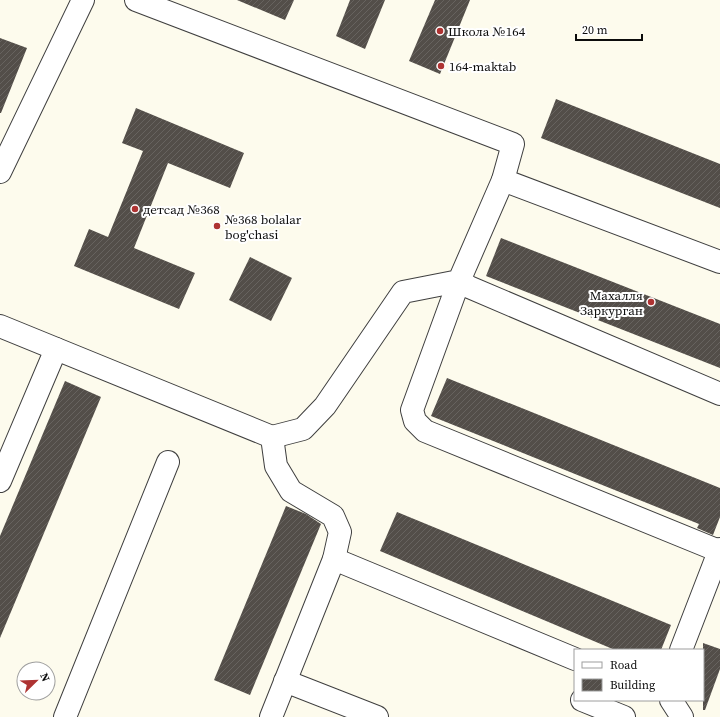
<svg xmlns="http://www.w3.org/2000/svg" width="720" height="717" viewBox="0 0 720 717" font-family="'Source Serif 4',serif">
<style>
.building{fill:url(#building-hatch)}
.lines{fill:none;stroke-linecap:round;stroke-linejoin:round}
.minor-casing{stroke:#3f3f3f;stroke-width:24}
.minor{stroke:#fff;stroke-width:22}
.poi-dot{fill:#ae3332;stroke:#fff;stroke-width:1.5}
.labels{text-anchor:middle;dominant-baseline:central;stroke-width:4;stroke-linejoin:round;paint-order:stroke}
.poi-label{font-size:13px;fill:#0c0c0c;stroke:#fff;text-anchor:start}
</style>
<defs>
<pattern id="building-hatch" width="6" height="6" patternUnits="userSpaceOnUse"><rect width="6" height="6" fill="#534e49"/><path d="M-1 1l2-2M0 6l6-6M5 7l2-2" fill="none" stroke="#67635f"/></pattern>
</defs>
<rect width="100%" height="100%" fill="#fdfbed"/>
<g class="building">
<path d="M237 0H294L285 20Z"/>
<path d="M350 0H385L365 49 336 36Z"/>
<path d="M435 0H470L440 74 409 61Z"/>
<path d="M0 38 27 48 1 113H0Z"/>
<path d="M556 99 720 164V208L541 138Z"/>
<path d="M136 108 244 153 230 188 168 163 134 248 195 273 179 309 74 266 89 229 108 237 143 151 122 143Z"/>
<path d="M501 238 720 324V368L486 276Z"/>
<path d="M250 257 292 278 271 321 229 300Z"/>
<path d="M447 378 720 488V517L713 535 697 528 699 524 431 416Z"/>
<path d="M65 381 101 397 0 638V536Z"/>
<path d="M286 506 306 514 321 524 250 695 214 680Z"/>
<path d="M397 512 671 625 661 650H615L380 551Z"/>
<path d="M703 643 720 649V669L705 710H703Z"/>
</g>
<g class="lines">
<g class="minor-casing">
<g id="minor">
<path d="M136 0 513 144 503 180 459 281 403 292 325 406 303 429 272 437"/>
<path d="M0 172 83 0"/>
<path d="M503 180 720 262"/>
<path d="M0 326 272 437 276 466 291 491 333 516 340 532 334 559 271 717"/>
<path d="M0 481 56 349"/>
<path d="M719 551 425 431 415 421 412 410 459 281 469 287 720 394"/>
<path d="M334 559 575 659"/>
<path d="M681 650 720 549"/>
<path d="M285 681 377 717"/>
<path d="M582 700 624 717"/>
<path d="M671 700 682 717"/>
<path d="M65 717 168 462"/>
</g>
</g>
<use href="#minor" class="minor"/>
</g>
<g class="poi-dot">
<circle cx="440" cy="31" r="4"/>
<circle cx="441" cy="66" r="4"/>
<circle cx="135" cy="209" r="4"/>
<circle cx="217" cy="226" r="4"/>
<circle cx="651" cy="302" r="4"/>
</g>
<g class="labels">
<g class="poi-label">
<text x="448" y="31">Школа №164</text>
<text x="449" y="66">164-maktab</text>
<text x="143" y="209">детсад №368</text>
<text x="225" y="219">№368 bolalar<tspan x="225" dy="15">bog'chasi</tspan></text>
<text x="643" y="295" text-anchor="end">Махалля<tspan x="643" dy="15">Заркурган</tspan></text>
</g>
</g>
<rect x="574" y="649" width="130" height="52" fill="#ffffff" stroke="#9e9e9e"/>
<rect x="582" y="662" width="20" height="6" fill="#ffffff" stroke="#9e9e9e"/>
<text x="610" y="669" font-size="12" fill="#0c0c0c">Road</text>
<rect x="582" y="679" width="20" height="12" fill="url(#building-hatch)" stroke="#9e9e9e"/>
<text x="610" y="689" font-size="12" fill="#0c0c0c">Building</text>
<g transform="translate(36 681) rotate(67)"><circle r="19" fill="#ffffff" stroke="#9e9e9e"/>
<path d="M0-3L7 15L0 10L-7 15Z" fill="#ae3332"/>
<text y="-6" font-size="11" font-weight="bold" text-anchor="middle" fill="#0c0c0c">N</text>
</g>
<path d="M576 34v6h66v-6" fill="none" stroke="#0c0c0c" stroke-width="2"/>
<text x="582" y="34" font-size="12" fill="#0c0c0c" stroke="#ffffff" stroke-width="3" paint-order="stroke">20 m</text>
</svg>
